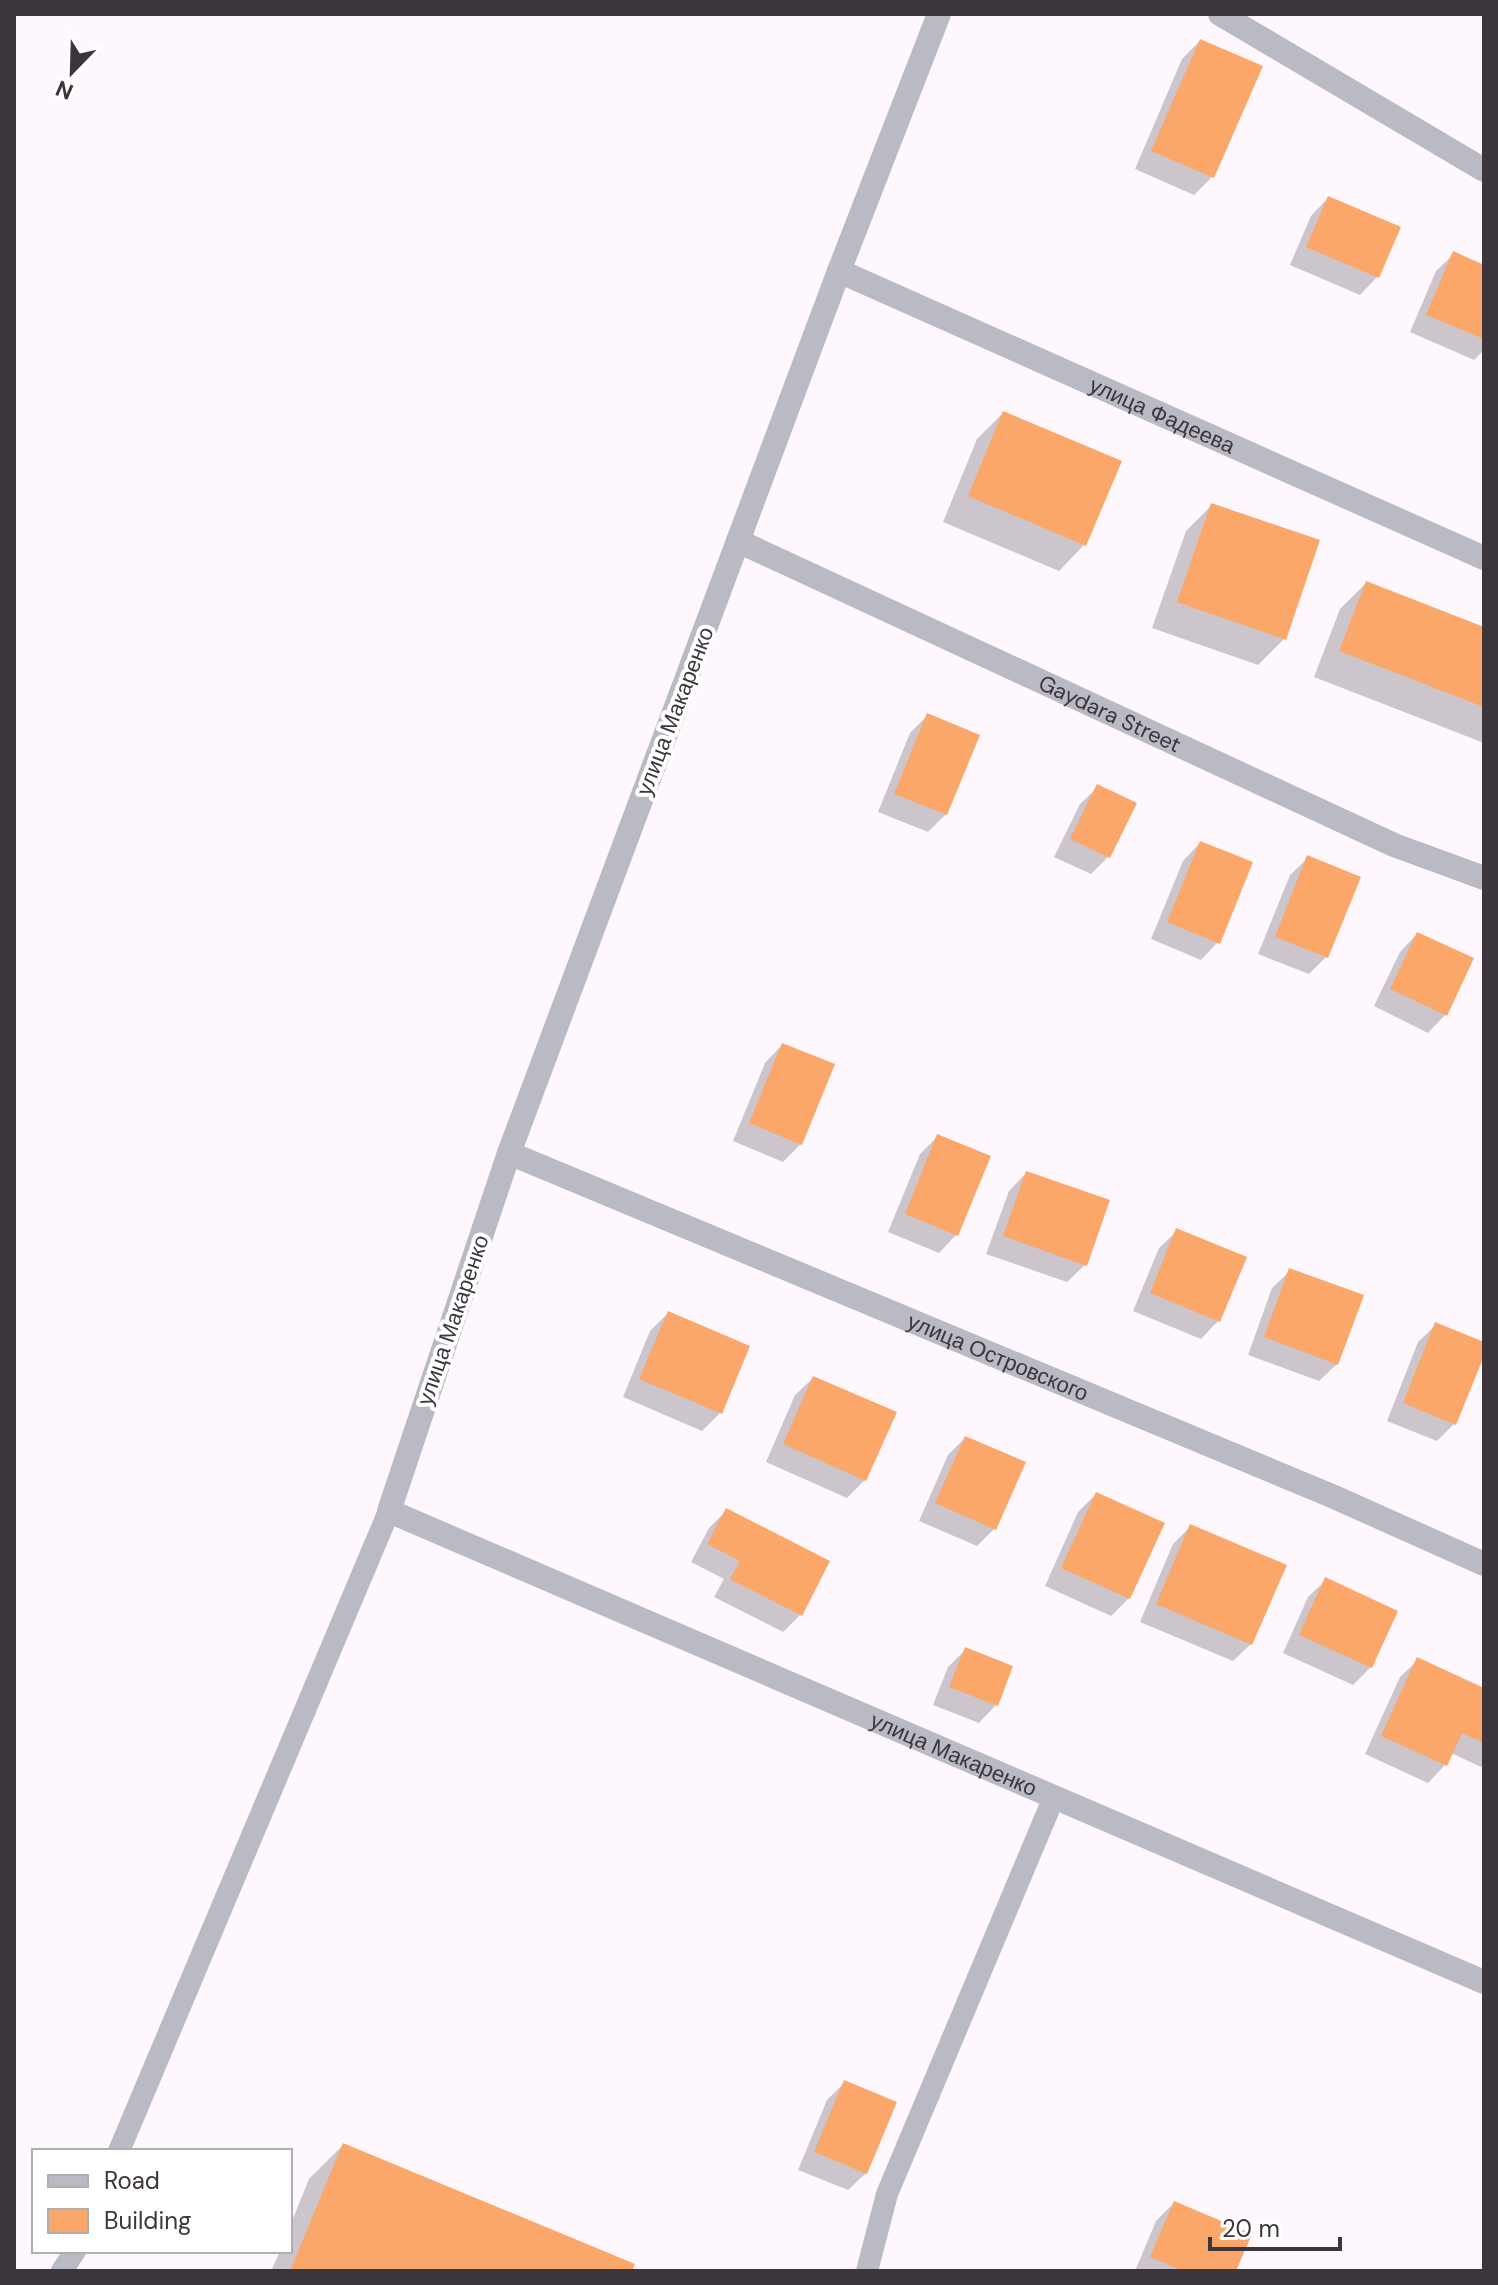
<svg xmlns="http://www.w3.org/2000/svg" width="1498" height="2285" viewBox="0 0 1498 2285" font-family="'DM Sans',sans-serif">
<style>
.shadow{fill:#0003}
.building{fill:#faa769}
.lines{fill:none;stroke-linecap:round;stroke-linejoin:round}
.lane{stroke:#babac4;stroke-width:22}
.street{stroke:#babac4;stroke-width:24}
.labels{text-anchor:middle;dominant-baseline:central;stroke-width:8;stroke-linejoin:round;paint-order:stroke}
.street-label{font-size:22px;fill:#3c353b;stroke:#fff}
</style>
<rect width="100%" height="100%" fill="#fff7fe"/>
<g class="shadow">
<path d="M1200 41 1212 177 1194 195 1135 169 1182 59Z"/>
<path d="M1328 198 1377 277 1360 295 1290 265 1311 216Z"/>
<path d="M1454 254 1484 267V350L1474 360 1410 332 1436 271Z"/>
<path d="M1003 413 1085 544 1059 571 943 522 977 439Z"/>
<path d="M1212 505 1284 639 1258 665 1152 628 1186 531Z"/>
<path d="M1366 583 1484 629V743L1314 677 1340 609Z"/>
<path d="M928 715 946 814 928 832 878 812 910 733Z"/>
<path d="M1098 787 1108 857 1091 874 1054 857 1080 804Z"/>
<path d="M1200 843 1218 942 1201 960 1151 939 1183 861Z"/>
<path d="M1308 858 1326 957 1309 974 1258 954 1290 875Z"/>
<path d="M1417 934 1445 1015 1428 1033 1374 1006 1400 952Z"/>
<path d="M782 1045 801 1144 783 1162 733 1141 765 1063Z"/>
<path d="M938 1136 956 1235 939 1253 888 1232 920 1154Z"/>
<path d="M1026 1173 1085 1265 1067 1282 986 1254 1009 1191Z"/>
<path d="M1177 1231 1218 1321 1201 1339 1133 1311 1159 1248Z"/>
<path d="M1290 1271 1337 1364 1319 1381 1248 1355 1272 1288Z"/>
<path d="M668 1313 720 1413 702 1431 623 1397 650 1331Z"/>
<path d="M1436 1325 1484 1344V1350L1454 1424 1437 1441 1387 1421 1418 1342Z"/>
<path d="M813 1378 865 1480 847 1498 766 1462 795 1395Z"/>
<path d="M965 1438 994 1529 977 1546 919 1521 948 1455Z"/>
<path d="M1096 1494 1129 1598 1111 1616 1045 1586 1078 1512Z"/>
<path d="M727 1510 800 1615 783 1632 714 1597 724 1579 691 1562 709 1528Z"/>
<path d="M1191 1526 1251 1644 1233 1661 1140 1622 1173 1544Z"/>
<path d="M1326 1580 1371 1667 1353 1685 1283 1653 1308 1597Z"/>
<path d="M965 1650 996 1705 979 1723 933 1705 948 1667Z"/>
<path d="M1418 1660 1484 1690V1764L1481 1767 1451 1753 1445 1765 1428 1783 1365 1754 1400 1677Z"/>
<path d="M844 2083 866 2173 848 2190 798 2170 827 2100Z"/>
<path d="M343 2145 630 2271H271L280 2251H290V2226L309 2179Z"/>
<path d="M1174 2203 1234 2271H1135L1156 2221Z"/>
</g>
<g class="building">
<path d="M1200 39 1263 66 1214 178 1151 151Z"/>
<path d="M1328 196 1401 227 1379 278 1306 247Z"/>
<path d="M1453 251 1484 265V339L1426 315Z"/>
<path d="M1003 411 1122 461 1086 546 968 496Z"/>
<path d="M1211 503 1320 540 1286 640 1177 602Z"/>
<path d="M1366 581 1484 627V707L1339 651Z"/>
<path d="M927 713 980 735 947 815 894 794Z"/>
<path d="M1097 784 1137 803 1110 858 1070 839Z"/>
<path d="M1200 841 1253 862 1220 944 1167 922Z"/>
<path d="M1307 855 1361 877 1328 958 1275 937Z"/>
<path d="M1417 932 1474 958 1447 1016 1390 989Z"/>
<path d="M782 1043 835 1064 802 1145 749 1123Z"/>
<path d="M937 1134 991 1156 958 1236 905 1214Z"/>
<path d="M1026 1171 1110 1200 1087 1266 1003 1236Z"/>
<path d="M1176 1228 1247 1257 1220 1322 1150 1293Z"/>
<path d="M1289 1268 1364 1295 1338 1365 1264 1337Z"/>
<path d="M668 1311 750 1346 722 1414 639 1379Z"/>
<path d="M1435 1322 1484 1342V1356L1456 1425 1403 1403Z"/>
<path d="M813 1376 897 1412 866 1481 783 1444Z"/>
<path d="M965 1436 1026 1462 996 1530 935 1503Z"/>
<path d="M1096 1492 1165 1523 1130 1599 1061 1568Z"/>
<path d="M726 1508 830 1561 802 1616 730 1579 740 1561 707 1544Z"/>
<path d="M1190 1524 1287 1565 1252 1645 1156 1604Z"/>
<path d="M1325 1577 1398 1611 1372 1668 1299 1635Z"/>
<path d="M965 1647 1013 1666 998 1706 949 1687Z"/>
<path d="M1417 1657 1484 1688V1743L1462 1733 1447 1766 1381 1736Z"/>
<path d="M844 2080 897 2102 867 2174 814 2152Z"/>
<path d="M343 2143 635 2264 632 2271H290Z"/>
<path d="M1174 2201 1252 2234 1236 2271H1183L1150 2257Z"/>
</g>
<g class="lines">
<g class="lane">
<path d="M119 2151 389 1511"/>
<path d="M62 2271 75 2251"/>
<path d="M867 2271 887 2194 1054 1797"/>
</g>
<g class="street">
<path id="s1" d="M939 14 839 271 509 1153 389 1511 1484 1982"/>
<path d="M1220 14 1484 170"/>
<path id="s2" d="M839 271 1484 558"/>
<path id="s3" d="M738 541 1394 845 1484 878"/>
<path id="s4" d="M509 1153 1332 1496 1484 1564"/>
</g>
</g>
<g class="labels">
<g class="street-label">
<text stroke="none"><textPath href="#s2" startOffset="354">улица Фадеева</textPath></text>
<text transform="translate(675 711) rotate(-69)">улица Макаренко</text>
<text stroke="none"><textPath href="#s3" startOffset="410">Gaydara Street</textPath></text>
<text transform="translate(453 1320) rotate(-71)">улица Макаренко</text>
<text stroke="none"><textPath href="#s4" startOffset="530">улица Островского</textPath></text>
<text stroke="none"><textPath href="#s1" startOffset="2210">улица Макаренко</textPath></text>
</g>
</g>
<rect width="1498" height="2285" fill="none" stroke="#3c353b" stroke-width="32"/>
<rect x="32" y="2149" width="260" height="104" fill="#ffffff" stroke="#b1aeb1" stroke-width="2"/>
<rect x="48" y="2175" width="40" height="12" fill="#babac4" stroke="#b1aeb1" stroke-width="2"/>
<text x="104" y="2189" font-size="24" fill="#3c353b">Road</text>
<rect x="48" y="2209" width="40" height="24" fill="#faa769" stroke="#b1aeb1" stroke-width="2"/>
<text x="104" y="2229" font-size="24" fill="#3c353b">Building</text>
<g transform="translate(72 72) rotate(203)" stroke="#ffffff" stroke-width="6" paint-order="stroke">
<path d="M0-6L14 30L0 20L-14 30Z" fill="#3c353b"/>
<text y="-12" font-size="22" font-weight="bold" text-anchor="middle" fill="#3c353b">N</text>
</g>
<path d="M1210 2237v12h130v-12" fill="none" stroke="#3c353b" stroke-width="4"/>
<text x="1222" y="2237" font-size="24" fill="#3c353b" stroke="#ffffff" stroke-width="6" paint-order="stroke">20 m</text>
</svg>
